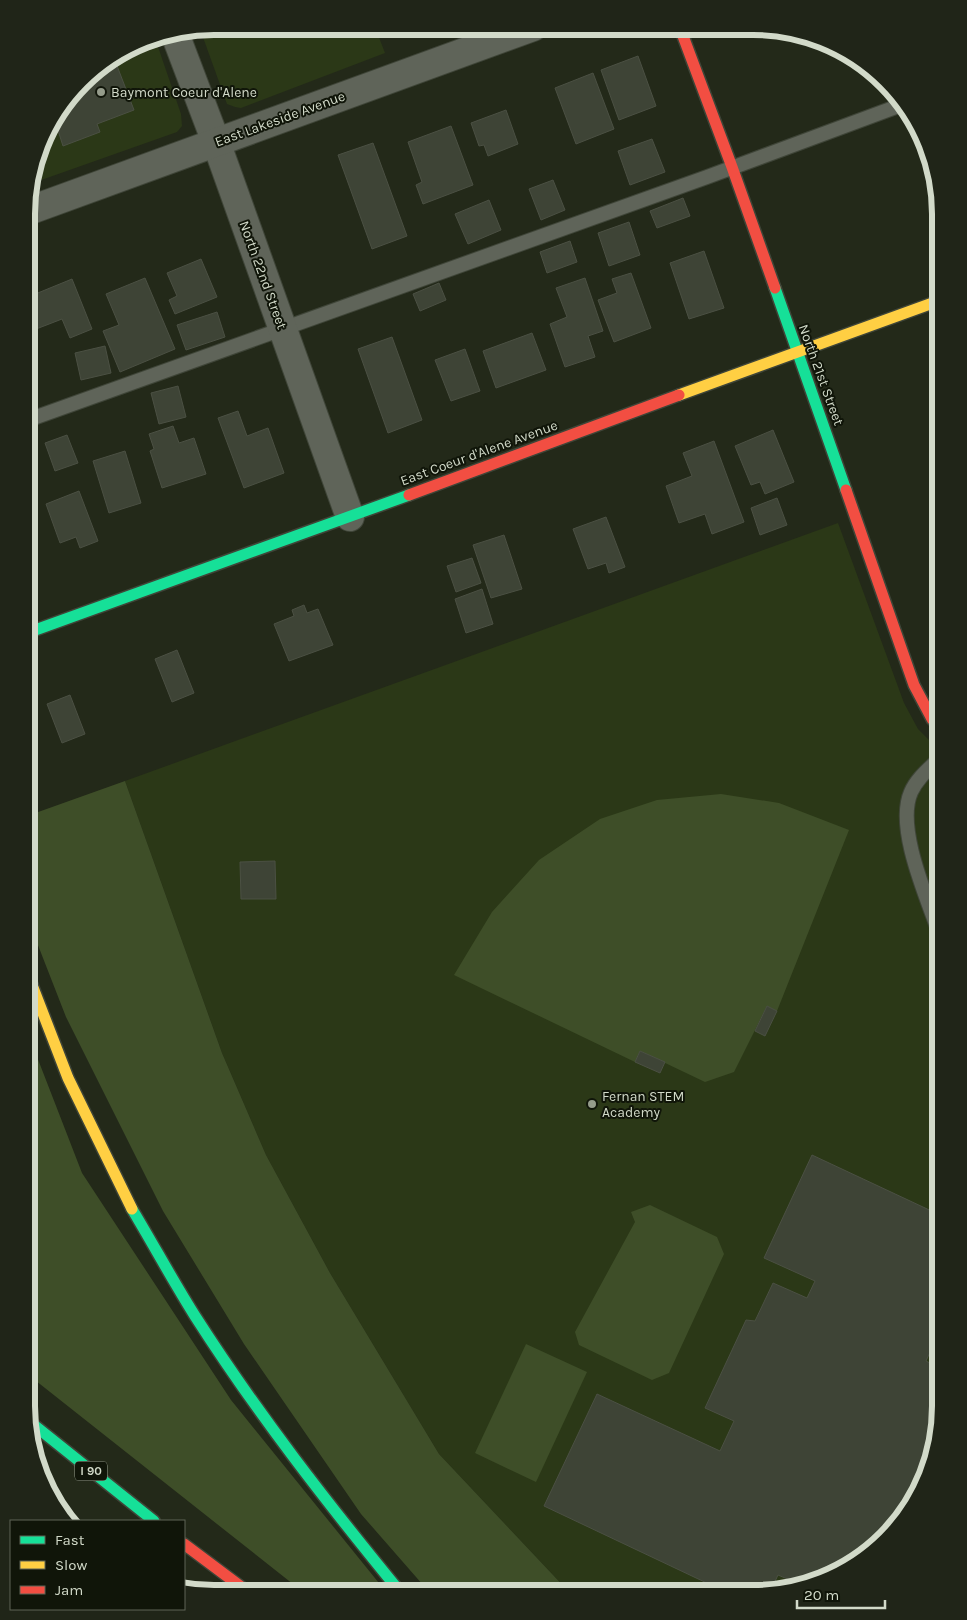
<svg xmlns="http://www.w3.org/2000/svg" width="967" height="1620" viewBox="0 0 967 1620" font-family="Karla,sans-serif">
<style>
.built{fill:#2b3817}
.green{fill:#3e4e28}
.building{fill:#3e4436;stroke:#4b5043}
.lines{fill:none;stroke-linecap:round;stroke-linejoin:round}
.lane-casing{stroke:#3f4538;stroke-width:16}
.street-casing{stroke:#3f4538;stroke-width:30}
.fast-casing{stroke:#3f4538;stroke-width:14}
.slow-casing{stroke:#3f4538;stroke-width:14}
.jam-casing{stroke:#3f4538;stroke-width:14}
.lane{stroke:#5f6459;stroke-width:14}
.street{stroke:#5f6459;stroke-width:28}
.fast{stroke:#16e098;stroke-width:11}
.slow{stroke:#ffcf43;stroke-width:11}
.jam{stroke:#f24e42;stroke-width:11}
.poi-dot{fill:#959c8b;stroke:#101509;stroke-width:2}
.labels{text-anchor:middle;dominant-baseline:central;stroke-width:4;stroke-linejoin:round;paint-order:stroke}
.shield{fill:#101509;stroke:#989f8f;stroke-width:1}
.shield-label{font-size:12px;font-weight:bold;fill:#d2dac9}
.poi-label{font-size:14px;fill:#d2dac9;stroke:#101509;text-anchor:start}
.street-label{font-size:14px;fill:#d2dac9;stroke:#101509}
.rim{fill:none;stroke:#d2dac9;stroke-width:6}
</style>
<rect width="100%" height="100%" fill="#232919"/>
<g class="built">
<path d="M214 26 375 27 385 53 241 108 235 107 227 104 200 29Z"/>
<path d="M155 38 181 114 182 126 177 132 30 184 46 131 90 73 143 40Z"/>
<path d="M838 523 904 703 918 729 941 752 940 1418 927 1477 824 1580 753 1594 570 1593 439 1454 330 1273 266 1155 222 1053 125 781Z"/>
</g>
<g class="green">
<path d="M125 781 222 1053 266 1155 330 1273 439 1454 570 1593H430L361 1514 244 1344 163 1211 66 1017 27 917V816Z"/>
<path d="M721 794 779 803 849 830 777 1011 767 1006 734 1072 705 1082 640 1051 635 1062 454 975 492 912 539 860 600 819 657 800Z"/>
<path d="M27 1031 82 1173 231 1400 387 1593 303 1592 26 1373Z"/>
<path d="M650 1205 717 1237 724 1254 669 1373 652 1380 579 1345 575 1332 635 1222 631 1212Z"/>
<path d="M526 1344 587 1372 536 1482 475 1453Z"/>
</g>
<g class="building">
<path d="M638 56 656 106 619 120 601 70Z"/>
<path d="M114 58 134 110 97 124 100 132 63 146 56 124 49 126 90 73Z"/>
<path d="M593 73 614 129 576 144 555 88Z"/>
<path d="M506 110 518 144 488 156 484 145 479 146 471 123Z"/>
<path d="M451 126 473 185 423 204 416 185 422 182 408 142Z"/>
<path d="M652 139 665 172 630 185 618 151Z"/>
<path d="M373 143 407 236 372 249 338 155Z"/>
<path d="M553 180 565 210 541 220 529 189Z"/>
<path d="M683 198 690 216 657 228 650 211Z"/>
<path d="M489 200 501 230 468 244 455 214Z"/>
<path d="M629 222 640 255 609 266 598 233Z"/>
<path d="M570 241 577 262 547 273 540 252Z"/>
<path d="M704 251 724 308 689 319 670 263Z"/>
<path d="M201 259 217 297 175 314 169 300 177 296 167 273Z"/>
<path d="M631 273 651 328 614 342 598 300 617 293 612 279Z"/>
<path d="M145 278 175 349 120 372 103 331 119 325 106 294Z"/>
<path d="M585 278 603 331 588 336 595 357 565 367 550 324 567 317 556 288Z"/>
<path d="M72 279 92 329 70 338 62 319 31 331 28 323V297Z"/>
<path d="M439 283 446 300 420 311 413 294Z"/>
<path d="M217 312 225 337 186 350 177 325Z"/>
<path d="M532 333 546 370 496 388 483 351Z"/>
<path d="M392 337 422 420 388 433 358 349Z"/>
<path d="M105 346 111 373 81 380 75 353Z"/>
<path d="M465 349 480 391 451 401 435 360Z"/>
<path d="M178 386 186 417 159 424 151 393Z"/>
<path d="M238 411 247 436 268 428 284 473 244 488 218 418Z"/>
<path d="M173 426 179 443 194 438 206 474 162 488 150 451 154 449 149 434Z"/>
<path d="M773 430 794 482 765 494 760 482 751 485 735 446Z"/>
<path d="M67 435 78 463 55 471 45 443Z"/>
<path d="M714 441 744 522 712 534 705 514 679 523 666 486 692 476 683 453Z"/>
<path d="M125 451 141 503 109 513 93 461Z"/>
<path d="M79 491 98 541 80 548 76 537 60 543 46 504Z"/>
<path d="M777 498 787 525 760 535 751 508Z"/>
<path d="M606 517 625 567 609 573 606 563 588 569 573 529Z"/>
<path d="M504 535 522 589 491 598 473 545Z"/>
<path d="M472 558 481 583 456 592 447 566Z"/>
<path d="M482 589 493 624 466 633 455 599Z"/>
<path d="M304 605 307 613 318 609 333 645 289 661 274 624 294 616 292 610Z"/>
<path d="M177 650 194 693 172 702 155 659Z"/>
<path d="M70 695 85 734 62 743 47 704Z"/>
<path d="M27 739 33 754 27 756Z"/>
<path d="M275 861 276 899H241L240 862Z"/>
<path d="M767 1006 777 1011 765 1036 755 1031Z"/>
<path d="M640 1051 665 1062 660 1073 635 1062Z"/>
<path d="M812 1155 940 1215V1331L926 1361 940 1368V1395L935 1406 940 1409V1418L927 1477 902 1520 867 1555 824 1580 799 1584 778 1575 771 1590 753 1594H730L544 1506 597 1394 720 1451 734 1421 705 1408 746 1320 755 1321 773 1283 807 1298 815 1281 764 1258Z"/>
</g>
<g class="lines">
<g class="lane-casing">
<g id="lane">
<path d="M28 420 707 177 904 104"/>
<path d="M940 935C928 900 895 828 911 792 917 778 930 768 941 757"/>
</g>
</g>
<g class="street-casing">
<g id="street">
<path d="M175 34 216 142 350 517"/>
<path d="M28 211 533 27"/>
</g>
</g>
<g class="fast-casing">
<g id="fast">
<path d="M775 288 846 490"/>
<path d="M27 633 409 495"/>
<path d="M132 1209C153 1244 173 1281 195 1316 257 1413 328 1504 401 1593"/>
<path d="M29 1421 154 1521"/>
</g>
</g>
<g class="slow-casing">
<g id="slow">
<path d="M679 395 941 300"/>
<path d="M27 972 68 1078 132 1209"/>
</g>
</g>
<g class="jam-casing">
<g id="jam">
<path d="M680 28 732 167 775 288"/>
<path d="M846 490 914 685 932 719 941 728"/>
<path d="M409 495 679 395"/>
<path d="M184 1544 248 1592"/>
</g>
</g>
<use href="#lane" class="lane"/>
<use href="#street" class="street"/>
<use href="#fast" class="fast"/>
<use href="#slow" class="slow"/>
<use href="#jam" class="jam"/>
</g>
<g class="poi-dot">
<circle cx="101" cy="92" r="5"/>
<circle cx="592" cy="1104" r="5"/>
</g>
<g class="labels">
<rect class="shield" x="75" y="1461.5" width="32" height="19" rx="4"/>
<g class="shield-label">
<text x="91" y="1471">I 90</text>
</g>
<g class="poi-label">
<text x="111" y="92">Baymont Coeur d'Alene</text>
<text x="602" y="1096">Fernan STEM<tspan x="602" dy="16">Academy</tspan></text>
</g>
<g class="street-label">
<text transform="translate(280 119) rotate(-20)">East Lakeside Avenue</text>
<text transform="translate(263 275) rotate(70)">North 22nd Street</text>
<text transform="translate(821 375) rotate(70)">North 21st Street</text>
<text transform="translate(479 453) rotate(-20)">East Coeur d'Alene Avenue</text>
</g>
</g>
<path d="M0 0H967V1620H0ZM214 35H753A179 179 0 0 1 932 214V1406A179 179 0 0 1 753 1585H214A179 179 0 0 1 35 1406V214A179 179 0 0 1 214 35Z" fill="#202518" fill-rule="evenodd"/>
<path class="rim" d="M214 35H753A179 179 0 0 1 932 214V1406A179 179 0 0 1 753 1585H214A179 179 0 0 1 35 1406V214A179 179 0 0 1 214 35Z"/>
<rect x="10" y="1520" width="175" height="90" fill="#101509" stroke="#5e6456"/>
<rect x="20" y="1536" width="25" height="8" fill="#16e098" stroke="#5e6456"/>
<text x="55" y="1545" font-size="15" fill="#d2dac9">Fast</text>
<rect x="20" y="1561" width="25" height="8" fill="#ffcf43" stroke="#5e6456"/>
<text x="55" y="1570" font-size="15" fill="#d2dac9">Slow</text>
<rect x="20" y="1586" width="25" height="8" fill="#f24e42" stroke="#5e6456"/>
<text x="55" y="1595" font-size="15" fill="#d2dac9">Jam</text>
<path d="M797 1600v8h88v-8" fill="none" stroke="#d2dac9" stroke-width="2.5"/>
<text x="804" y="1600" font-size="15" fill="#d2dac9" stroke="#101509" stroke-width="4" paint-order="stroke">20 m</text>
</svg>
